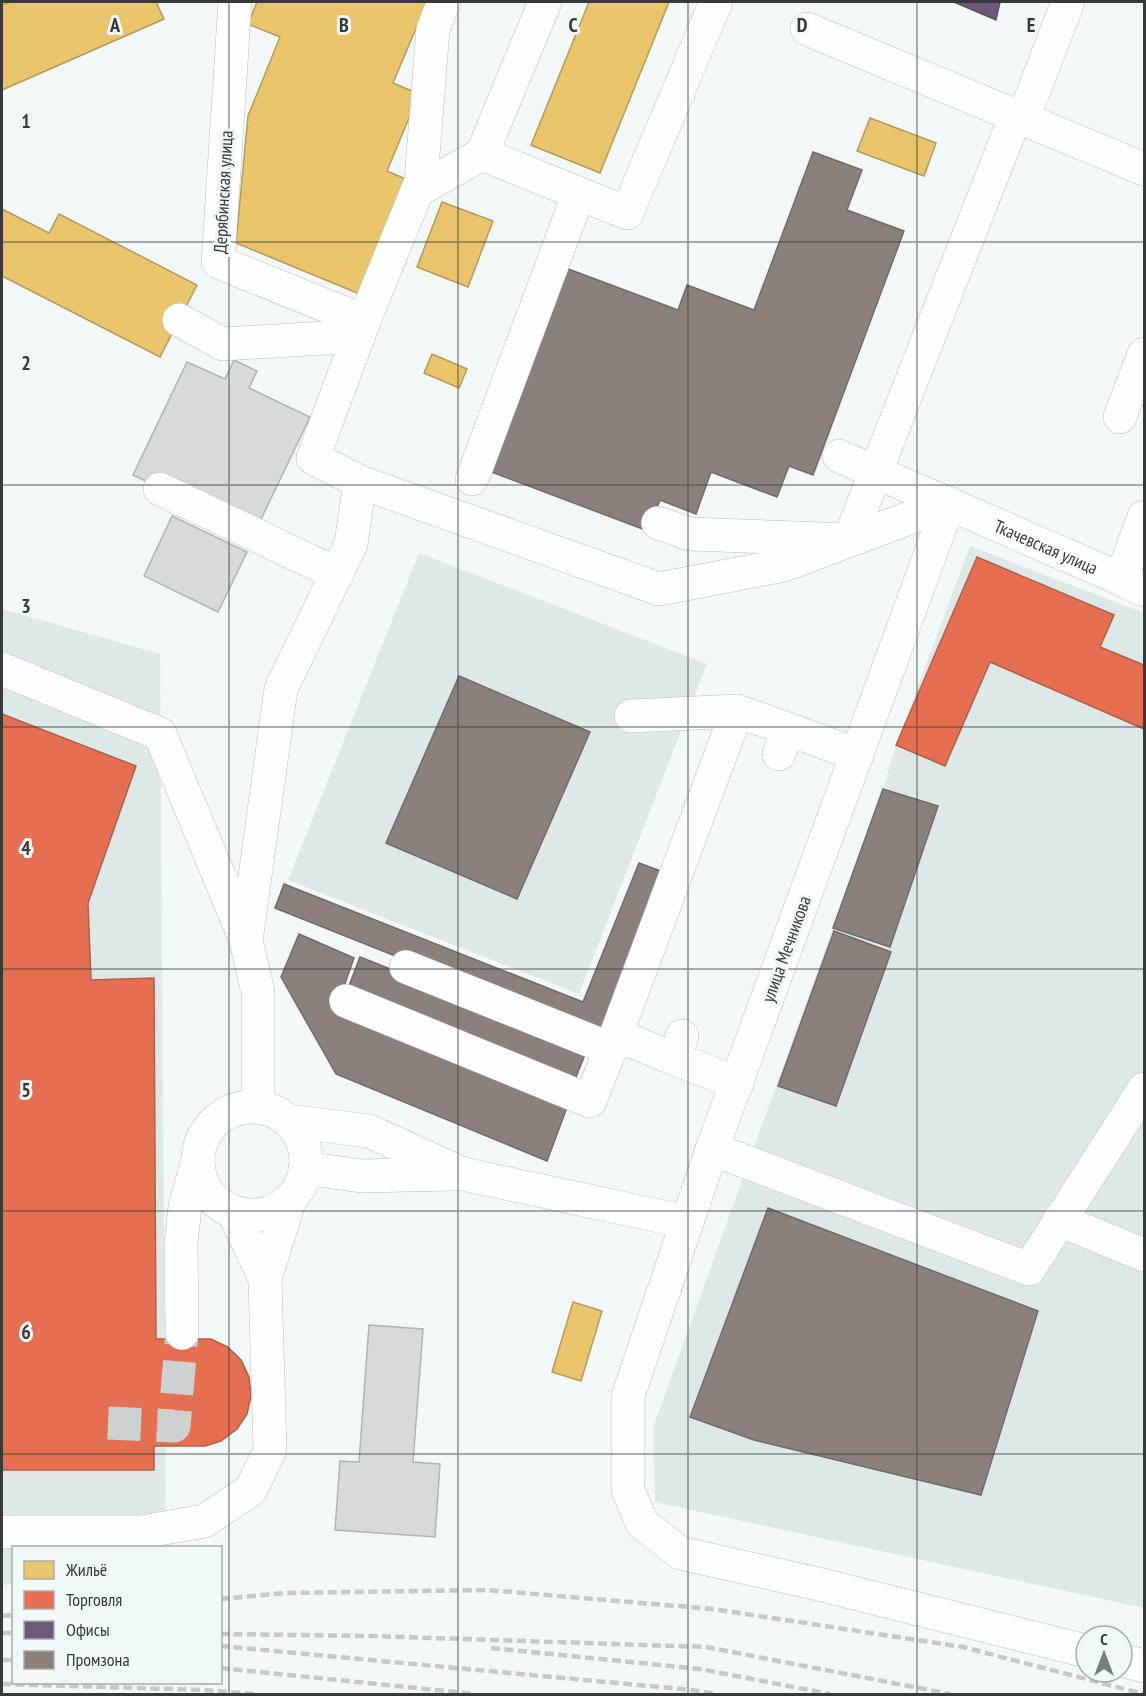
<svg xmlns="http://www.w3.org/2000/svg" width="1146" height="1696" viewBox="0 0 1146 1696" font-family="'PT Sans Narrow',sans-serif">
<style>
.built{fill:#dde9e8}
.homes{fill:#e9c46a;stroke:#b49b5c;stroke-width:1.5}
.shops{fill:#e76f51;stroke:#b25f4a;stroke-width:1.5}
.offices{fill:#6d597a;stroke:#5d5067;stroke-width:1.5}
.industry{fill:#8a817c;stroke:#716c68;stroke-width:1.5}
.building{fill:#d7dada;stroke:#b0b4b4;stroke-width:1.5}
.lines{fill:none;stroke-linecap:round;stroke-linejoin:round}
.minor-tunnel{stroke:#cdd1d1;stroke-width:33;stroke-dasharray:33 16;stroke-linecap:butt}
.minor-casing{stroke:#bbbebe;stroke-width:34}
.major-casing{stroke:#bbbebe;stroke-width:34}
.minor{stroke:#fdfefe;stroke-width:33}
.major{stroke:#fdfefe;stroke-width:33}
.rail{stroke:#c8c8c8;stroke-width:4.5;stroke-dasharray:9 4.5;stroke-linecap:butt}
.grid{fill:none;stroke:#373a3a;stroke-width:1.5;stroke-opacity:0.55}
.labels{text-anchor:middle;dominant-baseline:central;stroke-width:6;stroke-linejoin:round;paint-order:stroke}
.street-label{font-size:18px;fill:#373a3a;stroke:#f0f9f8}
.grid-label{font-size:20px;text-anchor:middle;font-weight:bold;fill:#373a3a;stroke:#f0f9f8;stroke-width:6;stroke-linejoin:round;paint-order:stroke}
</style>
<rect width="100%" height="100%" fill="#f2f7f7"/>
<g class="built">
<path d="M970 546 1144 613V1608L655 1502 653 1428 883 789 896 745Z"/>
<path d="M419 553 707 664 579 994 288 880Z"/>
<path d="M2 609 160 654 166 1547 14 1548 13 1584 2 1585Z"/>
</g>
<g class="homes">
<path d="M10 2H156L164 19 2 90V5Z"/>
<path d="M257 2H427L393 83 419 94 387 171 410 181 362 295 236 243 248 116 280 37 248 24Z"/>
<path d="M589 2H669L600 173 531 145Z"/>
<path d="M870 118 936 143 924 176 857 151Z"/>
<path d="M442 202 493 221 468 287 417 267Z"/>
<path d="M2 209 49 233 59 214 197 285 160 357 2 276Z"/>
<path d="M432 354 467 369 459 388 424 373Z"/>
<path d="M573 1302 602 1311 581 1381 552 1372Z"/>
</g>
<g class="shops">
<path d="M977 557 1114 615 1100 647 1144 665V729L990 662 945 766 896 745Z"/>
<path d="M2 714 136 766 88 903 91 980 154 978 156 1339H211L228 1347 241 1360 249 1377 251 1396 247 1414 237 1429 221 1441 205 1446H154V1470H2Z"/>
</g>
<path class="offices" d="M954 2H1000L996 20Z"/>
<g class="industry">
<path d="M813 152 862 170 847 210 904 231 813 475 789 466 777 497 711 472 696 514 660 500 648 531 486 470 563 267 678 310 687 285 754 310Z"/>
<path d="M459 676 590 732 517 899 386 843Z"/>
<path d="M883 789 938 806 890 947 833 928Z"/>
<path d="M639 863 666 873 601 1038 275 908 284 884 583 1002Z"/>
<path d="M834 931 891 952 836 1106 778 1086Z"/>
<path d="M299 934 354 958 336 1009 569 1102 547 1161 336 1074 281 977Z"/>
<path d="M360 957 588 1047 574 1082 347 991Z"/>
<path d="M768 1208 1038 1311 981 1495 754 1440 690 1417Z"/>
</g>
<g class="building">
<path d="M234 360 257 371 249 388 310 417 254 534 133 475 187 362 225 379Z"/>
<path d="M172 516 247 552 218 612 144 576Z"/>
<path d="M369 1325 423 1329 413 1462 440 1464 435 1537 335 1530 340 1461 359 1462Z"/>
</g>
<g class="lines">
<path class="minor-tunnel" d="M108 1423 174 1426 182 1333"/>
<g class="minor-casing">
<g id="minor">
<path d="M235 2 218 262 364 321"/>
<path d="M807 29 1144 169"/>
<path d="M1023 119 1068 2"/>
<path d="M482 154 627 213 716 2"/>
<path d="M417 191 482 154 545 2"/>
<path d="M179 320 223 344 359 336"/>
<path d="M1120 417 1144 354"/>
<path id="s1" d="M839 456 1121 579"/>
<path d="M472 479 579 193"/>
<path d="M360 482 659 589 784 565 949 503"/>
<path d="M160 489 337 574"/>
<path d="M949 503 712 1149 628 1396V1490L642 1523 680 1553 818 1584 1086 1651"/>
<path d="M658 523 690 534 849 540 1016 115"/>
<path d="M2 669 160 734 246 941 258 992V1107"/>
<path d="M631 716 737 711"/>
<path d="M779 754 788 729 857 755"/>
<path d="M246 941 281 689 351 544 360 482 313 458 364 321 421 181 433 29 444 2"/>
<path d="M406 967 611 1049"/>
<path d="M346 1001 590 1101 616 1035"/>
<path d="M682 1036 675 1059 737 1083"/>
<path d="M675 1059 616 1035 737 711 788 729"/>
<circle cx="252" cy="1161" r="54"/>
<path d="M288 1121 369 1131 463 1174 687 1222"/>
<path d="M712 1149 1029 1269 1144 1089"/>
<path d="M305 1168 361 1176 453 1174"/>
<path d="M234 1213 265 1279"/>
<path d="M1059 1220 1144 1255"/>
<path d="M182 1333 181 1243 185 1207 198 1160"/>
<path d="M2 1532H142L204 1521 251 1490 270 1450 265 1279 290 1199"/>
<path d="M1122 1660 1144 1666"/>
</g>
</g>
<g class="major-casing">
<path id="major" d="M1144 517 1121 579 1144 590"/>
</g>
<use href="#minor" class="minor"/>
<use href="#major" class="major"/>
<g class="rail">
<path d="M220 1599 285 1593 487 1590 713 1609 963 1647 1144 1694"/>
<path d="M2 1616 14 1615"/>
<path d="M2 1633H14"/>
<path d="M220 1634 371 1636 706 1647 950 1694"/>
<path d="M220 1646 692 1690 715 1694"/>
<path d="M491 1648 700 1669 830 1694"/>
<path d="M2 1660H14"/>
<path d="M220 1668 475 1694"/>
<path d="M2 1684 204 1690 254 1694"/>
</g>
</g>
<path class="grid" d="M229 2V1694M458 2V1694M688 2V1694M917 2V1694M2 242H1144M2 485H1144M2 727H1144M2 969H1144M2 1211H1144M2 1454H1144"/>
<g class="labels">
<g class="street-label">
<text transform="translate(223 192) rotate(-87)">Дерябинская улица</text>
<text stroke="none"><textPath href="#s1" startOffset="226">Ткачевская улица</textPath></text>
<text transform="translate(786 949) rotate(-70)">улица Мечникова</text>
</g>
</g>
<g class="grid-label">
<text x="115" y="32">A</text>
<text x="344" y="32">B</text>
<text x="573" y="32">C</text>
<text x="802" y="32">D</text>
<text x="1031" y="32">E</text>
<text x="26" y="128">1</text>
<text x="26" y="370">2</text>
<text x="26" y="613">3</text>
<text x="26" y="855">4</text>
<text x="26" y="1097">5</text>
<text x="26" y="1339">6</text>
</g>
<rect width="1146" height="1696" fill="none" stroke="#373a3a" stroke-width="6"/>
<rect x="12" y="1546" width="210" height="138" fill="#f0f9f8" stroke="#a6adac" stroke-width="1.5"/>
<rect x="24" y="1561" width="30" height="18" fill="#e9c46a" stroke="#a6adac" stroke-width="1.5"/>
<text x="66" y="1576" font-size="18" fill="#373a3a">Жильё</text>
<rect x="24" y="1591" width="30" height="18" fill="#e76f51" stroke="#a6adac" stroke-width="1.5"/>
<text x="66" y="1606" font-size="18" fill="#373a3a">Торговля</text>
<rect x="24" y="1621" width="30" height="18" fill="#6d597a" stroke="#a6adac" stroke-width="1.5"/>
<text x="66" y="1636" font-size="18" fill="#373a3a">Офисы</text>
<rect x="24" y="1651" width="30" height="18" fill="#8a817c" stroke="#a6adac" stroke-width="1.5"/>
<text x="66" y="1666" font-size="18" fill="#373a3a">Промзона</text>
<g transform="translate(1104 1654)"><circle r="28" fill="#f0f9f8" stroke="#a6adac" stroke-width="1.5"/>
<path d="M0-4.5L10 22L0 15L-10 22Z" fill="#787c7c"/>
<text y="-9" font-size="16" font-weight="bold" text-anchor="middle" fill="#373a3a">С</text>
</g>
</svg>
